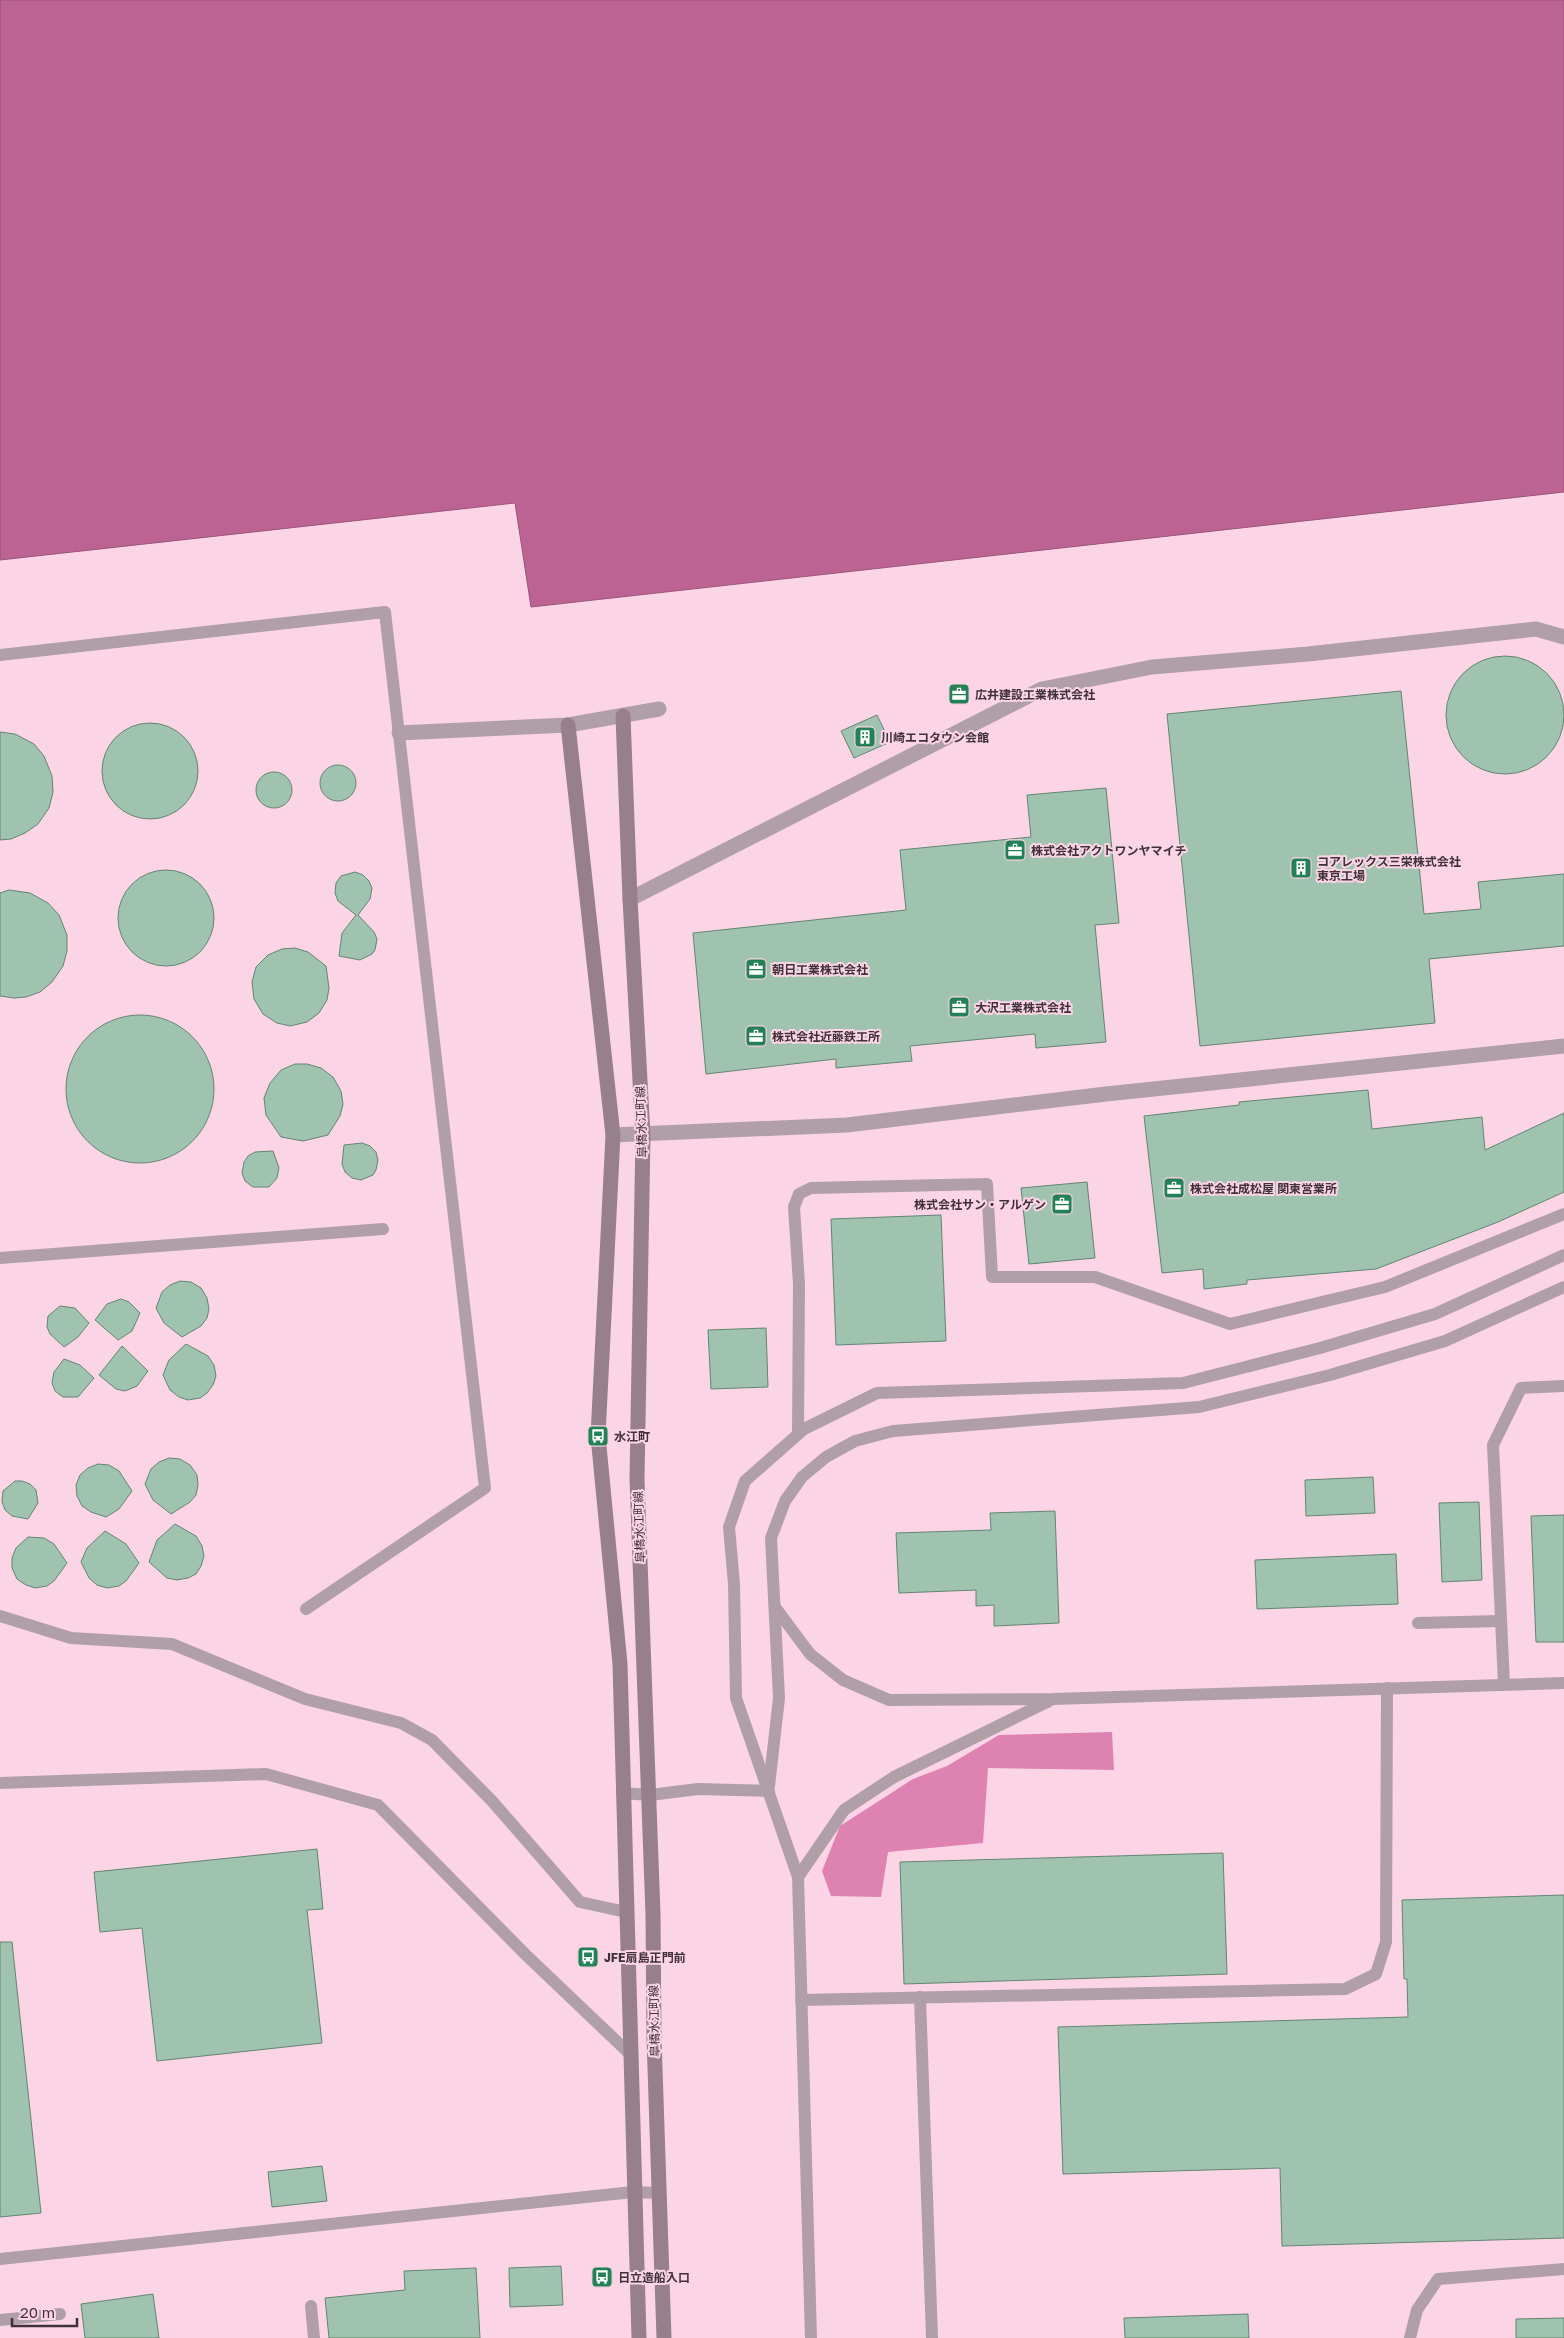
<svg xmlns="http://www.w3.org/2000/svg" width="1564" height="2338" viewBox="0 0 1564 2338" font-family="'Golos Text','Noto Sans JP',sans-serif">
<style>
.forest{fill:#de82b1}
.water{fill:#bd6393;stroke:#985478}
.building{fill:#9fc3ae;stroke:#638571}
.lines{fill:none;stroke-linecap:round;stroke-linejoin:round}
.lane{stroke:#b09fa7;stroke-width:12}
.street{stroke:#b09fa7;stroke-width:15}
.secondary{stroke:#98808b;stroke-width:15}
.labels{text-anchor:middle;dominant-baseline:central;stroke-width:4;stroke-linejoin:round;paint-order:stroke}
.poi-label{font-size:12px;font-weight:bold;fill:#403138;stroke:#fbd4e6;text-anchor:start}
.street-label{font-size:12px;fill:#403138;stroke:#fbd4e6}
</style>
<rect width="100%" height="100%" fill="#fbd4e6"/>
<path class="forest" d="M1112 1732 1114 1770 988 1768 983 1843 888 1852 881 1897 831 1896 822 1871 840 1826 913 1779 947 1766 999 1735Z"/>
<path class="water" d="M0 0H1564V492L531 607 515 503 0 560Z"/>
<g class="building">
<circle cx="1505" cy="715" r="59"/>
<path d="M1401 691 1424 914 1481 909 1478 882 1564 874V946L1429 959 1435 1023 1200 1046 1167 714Z"/>
<path d="M877 715 890 742 854 758 841 731Z"/>
<circle cx="150" cy="771" r="48"/>
<path d="M0 732 15 734 34 744 44 756 52 776 53 792 49 808 38 824 25 833 11 839 0 840Z"/>
<circle cx="338" cy="783" r="18"/>
<circle cx="274" cy="790" r="18"/>
<path d="M1106 788 1119 923 1095 925 1106 1042 1036 1048 1035 1034 910 1046 912 1061 836 1068V1059L706 1074 693 933 906 910 900 850 1031 837 1027 795Z"/>
<circle cx="166" cy="918" r="48"/>
<path d="M355 872 363 875 369 881 372 888 370 899 358 915 374 932 377 939 375 950 372 954 360 960 339 956 342 933 356 915 338 901 335 893 336 883 341 876Z"/>
<path d="M9 890 30 893 48 903 59 915 67 935V951L63 966 52 982 40 992 26 997 14 998 0 996V893Z"/>
<path d="M295 948 308 952 326 966 329 988 327 1000 319 1013 307 1022 290 1026 277 1023 263 1014 254 999 252 982 256 967 268 955 282 949Z"/>
<circle cx="140" cy="1089" r="74"/>
<path d="M295 1064H307L321 1068 333 1077 341 1091 343 1104 340 1116 328 1135 303 1141 281 1137 266 1115 264 1098 270 1083 281 1070Z"/>
<path d="M1368 1090 1372 1129 1482 1117 1485 1150 1564 1113V1192L1498 1222 1376 1269 1247 1280V1284L1204 1289 1203 1269 1162 1273 1144 1116 1239 1105V1102Z"/>
<path d="M362 1143 370 1146 376 1152 378 1160 376 1170 373 1175 361 1180 352 1178 345 1172 342 1164 344 1145Z"/>
<path d="M273 1151 279 1168 277 1178 269 1187H253L245 1181 242 1173 244 1162 248 1156 255 1152Z"/>
<path d="M1087 1182 1095 1258 1029 1264 1021 1188Z"/>
<path d="M941 1215 946 1341 836 1345 831 1219Z"/>
<path d="M180 1281 191 1282 201 1288 207 1298 209 1309 207 1318 201 1326 182 1337 164 1323 156 1308 162 1292 170 1285Z"/>
<path d="M121 1299 129 1302 140 1313 132 1331 118 1340 95 1320 107 1304Z"/>
<path d="M60 1306 75 1308 89 1323 78 1337 64 1347 50 1334 47 1327 48 1316Z"/>
<path d="M766 1328 768 1387 711 1389 708 1330Z"/>
<path d="M186 1344 208 1356 214 1365 216 1376 213 1385 207 1393 200 1398 188 1400 179 1397 170 1390 163 1375 169 1360Z"/>
<path d="M122 1346 148 1371 137 1386 125 1391 116 1389 99 1375Z"/>
<path d="M64 1359 80 1365 94 1378 78 1397H63L55 1391 52 1383 54 1372Z"/>
<path d="M169 1458 180 1459 190 1465 197 1475 198 1485 196 1495 190 1502 171 1514 153 1500 145 1484 151 1469 159 1462Z"/>
<path d="M98 1464 109 1465 119 1471 132 1491 119 1509 106 1517 91 1512 82 1506 77 1496 76 1485 80 1475 88 1468Z"/>
<path d="M1373 1477 1375 1513 1306 1516 1305 1480Z"/>
<path d="M15 1481H22L30 1484 36 1490 38 1503 28 1519 12 1516 5 1510 2 1502 3 1491Z"/>
<path d="M1479 1502 1482 1580 1442 1582 1439 1503Z"/>
<path d="M1055 1511 1059 1623 994 1626V1605L976 1606V1590L899 1593 896 1533 991 1530 990 1513Z"/>
<path d="M1564 1515V1642H1536L1531 1516Z"/>
<path d="M175 1524 196 1536 202 1546 204 1556 201 1566 196 1574 188 1578 177 1580 167 1578 149 1562 157 1540Z"/>
<path d="M105 1531 126 1544 139 1563 126 1581 119 1586 107 1588 97 1585 89 1578 81 1562 87 1548Z"/>
<path d="M28 1537 44 1538 54 1544 67 1563 54 1581 47 1586 35 1588 26 1585 17 1579 12 1568V1558L16 1548Z"/>
<path d="M1396 1554 1398 1604 1257 1609 1255 1560Z"/>
<path d="M317 1849 323 1909 307 1910 322 2043 157 2061 142 1928 100 1932 94 1872Z"/>
<path d="M1223 1853 1227 1974 904 1984 900 1862Z"/>
<path d="M1564 1895V2238L1282 2246 1280 2168 1063 2174 1058 2027 1408 2017 1407 1979H1404L1402 1900Z"/>
<path d="M0 1942H12L41 2213 0 2217Z"/>
<path d="M322 2166 327 2201 272 2207 268 2172Z"/>
<path d="M561 2266 563 2305 510 2307 509 2268Z"/>
<path d="M476 2268 480 2338H329L325 2298 405 2290 404 2271Z"/>
<path d="M153 2294 159 2338H85L81 2304Z"/>
<path d="M1248 2314 1249 2338H1125L1124 2318Z"/>
<path d="M1564 2318V2338H1516V2319Z"/>
</g>
<g class="lines">
<g class="lane">
<path d="M0 655 385 612 485 1488 306 1609"/>
<path d="M0 1258 383 1229"/>
<path d="M798 1434 799 1284 794 1207 799 1194 811 1188 987 1184 992 1277H1095L1230 1324 1385 1287 1564 1214"/>
<path d="M775 1607 810 1654 843 1680 889 1700 1053 1699 1564 1683"/>
<path d="M0 1616 71 1638 172 1644 305 1699 401 1723 432 1740 492 1801 580 1902 626 1912"/>
<path d="M1418 1623 1501 1621"/>
<path d="M1504 1684 1493 1445 1521 1388 1564 1386"/>
<path d="M0 1783 266 1774 378 1805 525 1954 631 2055"/>
<path d="M769 1786 779 1698 771 1538 785 1501 802 1477 826 1457 855 1441 893 1431 1199 1407 1330 1375 1445 1341 1564 1287"/>
<path d="M622 1793 650 1795 698 1789 769 1791"/>
<path d="M798 1877 844 1810 894 1777 1049 1701"/>
<path d="M920 1997 932 2338"/>
<path d="M801 2000 1345 1989 1376 1974 1386 1942 1387 1688"/>
<path d="M0 2259 633 2192 659 2193"/>
<path d="M311 2306 314 2338"/>
<path d="M0 2320 60 2314"/>
<path d="M811 2338 798 1877 736 1698 734 1584 729 1527 745 1481 804 1429 877 1393 1183 1383 1320 1348 1435 1314 1564 1255"/>
<path d="M1410 2338 1417 2310 1438 2279 1564 2269"/>
</g>
<g class="street">
<path d="M399 733 568 725 659 709"/>
<path d="M630 899 1042 689 1152 667 1308 654 1536 629 1564 637"/>
<path d="M613 1135 847 1125 1106 1094 1564 1046"/>
</g>
<g class="secondary">
<path d="M623 716 630 899 643 1135 637 1479 653 1914 654 2038 664 2338"/>
<path d="M568 725 613 1135 598 1436 620 1664 639 2338"/>
</g>
</g>
<defs>
<g id="office-square" transform="scale(1.125)"><rect x="-9" y="-9" width="18" height="18" rx="4" fill="#248157" stroke="#fbd4e6"/><path d="M-6-3h4V-5.5h4V-3h4V5H-6ZM-1-4.5V-3h2v-1.5ZM-6 0V1H6V0Z" fill="#fff"/></g>
<g id="building-square" transform="scale(1.125)"><rect x="-9" y="-9" width="18" height="18" rx="4" fill="#248157" stroke="#fbd4e6"/><path d="M-4-6H4V6H1V3H-1V6H-4ZM-2.5-4.3h1.7v1.8h-1.7ZM.8-4.3h1.7v1.8H.8ZM-2.5-1h1.7V.8h-1.7ZM.8-1h1.7V.8H.8Z" fill="#fff"/></g>
<g id="bus-square" transform="scale(1.125)"><rect x="-9" y="-9" width="18" height="18" rx="4" fill="#248157" stroke="#fbd4e6"/><path d="M-5-6H5V4H4V6H2V4H-2V6H-4V4H-5ZM-3.5-4V0h7V-4ZM-3.5 1.2v1.5H-2V1.2ZM2 1.2v1.5H3.5V1.2Z" fill="#fff"/></g>
</defs>
<g fill-rule="evenodd">
<use href="#office-square" x="959" y="694"/>
<use href="#building-square" x="865" y="737"/>
<use href="#office-square" x="1015" y="850"/>
<use href="#building-square" x="1301" y="868"/>
<use href="#office-square" x="756" y="969"/>
<use href="#office-square" x="959" y="1007"/>
<use href="#office-square" x="756" y="1036"/>
<use href="#office-square" x="1174" y="1188"/>
<use href="#office-square" x="1062" y="1204"/>
<use href="#bus-square" x="598" y="1436"/>
<use href="#bus-square" x="588" y="1957"/>
<use href="#bus-square" x="602" y="2277"/>
</g>
<g class="labels">
<g class="poi-label">
<text x="975" y="694">広井建設工業株式会社</text>
<text x="881" y="737">川崎エコタウン会館</text>
<text x="1031" y="850">株式会社アクトワンヤマイチ</text>
<text x="1317" y="861">コアレックス三栄株式会社<tspan x="1317" dy="14">東京工場</tspan></text>
<text x="772" y="969">朝日工業株式会社</text>
<text x="975" y="1007">大沢工業株式会社</text>
<text x="772" y="1036">株式会社近藤鉄工所</text>
<text x="1190" y="1188">株式会社成松屋 関東営業所</text>
<text x="1046" y="1204" text-anchor="end">株式会社サン・アルゲン</text>
<text x="614" y="1436">水江町</text>
<text x="604" y="1957">JFE扇島正門前</text>
<text x="618" y="2277">日立造船入口</text>
</g>
<g class="street-label">
<text transform="translate(641 1122) rotate(-92)">皐橋水江町線</text>
<text transform="translate(639 1527) rotate(-92)">皐橋水江町線</text>
<text transform="translate(654 2021) rotate(-91)">皐橋水江町線</text>
</g>
</g>
<path d="M12 2318v8h65v-8" fill="none" stroke="#403138" stroke-width="2.5"/>
<text x="20" y="2318" font-size="15" fill="#403138" stroke="#fbd4e6" stroke-width="4" paint-order="stroke">20 m</text>
</svg>
